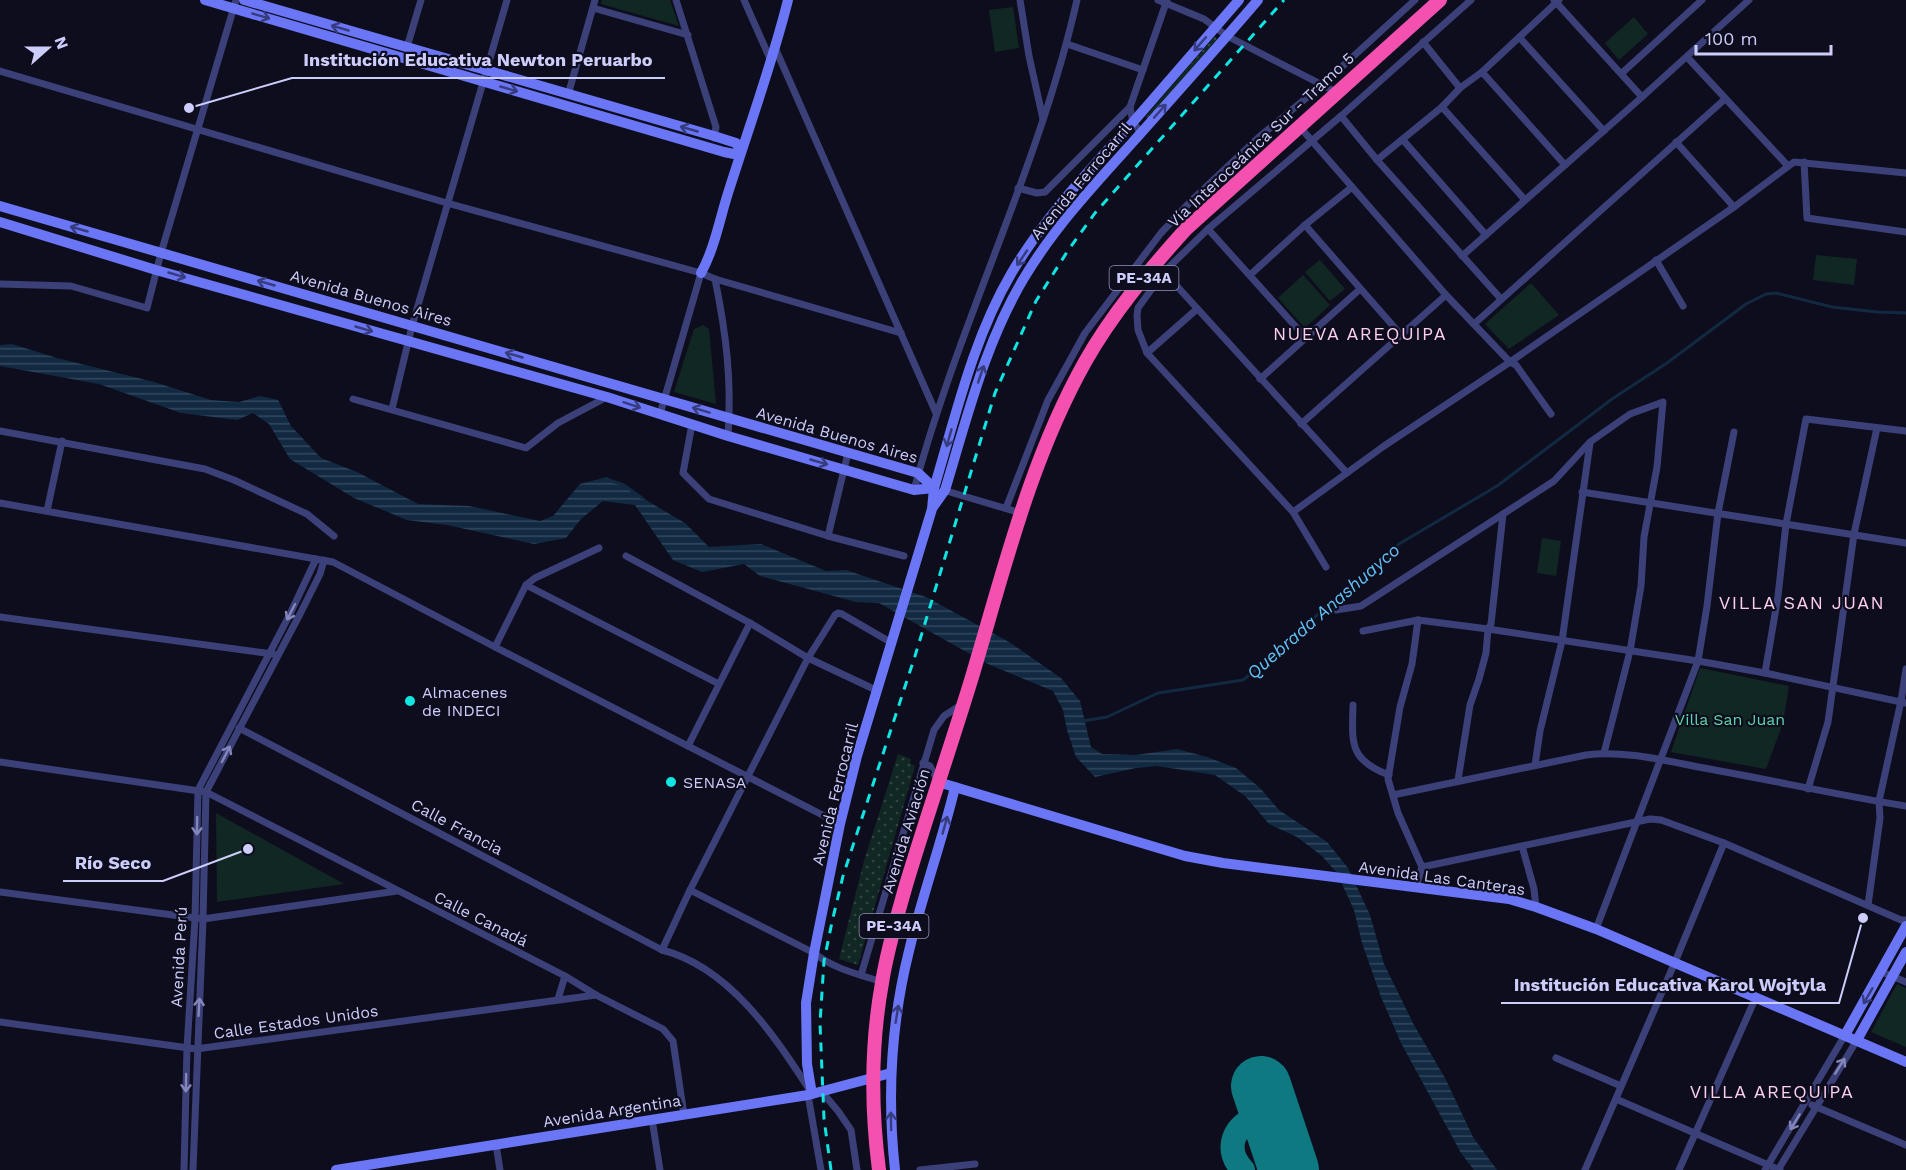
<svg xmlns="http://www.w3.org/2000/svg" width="1906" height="1170" viewBox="0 0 1906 1170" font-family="'Work Sans',sans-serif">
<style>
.grass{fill:url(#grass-dots)}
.green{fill:#112723}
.water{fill:url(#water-rules)}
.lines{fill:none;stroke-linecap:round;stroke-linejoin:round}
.stream{stroke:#112a42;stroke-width:3}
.taxiway{stroke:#0e7980;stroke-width:24}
.runway{stroke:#0e7980;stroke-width:60}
.street{stroke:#3b4079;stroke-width:7}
.secondary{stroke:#6a76f5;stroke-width:10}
.highway{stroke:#f350b0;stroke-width:14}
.rail{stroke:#0fe5e3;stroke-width:3;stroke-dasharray:9 8;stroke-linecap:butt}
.oneway{stroke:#373c7e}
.oneway2{stroke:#8486ba}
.poi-dot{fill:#0fe5e3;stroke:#0e0d1d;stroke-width:2}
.labels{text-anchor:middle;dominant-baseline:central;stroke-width:4.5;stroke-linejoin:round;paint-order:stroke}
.shield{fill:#0e0d1d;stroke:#9493b9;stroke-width:1.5}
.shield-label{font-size:15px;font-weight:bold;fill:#cdcdfc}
.street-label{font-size:16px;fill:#cdcdfc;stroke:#0e0d1d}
.poi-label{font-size:16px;fill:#cdcdfc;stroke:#0e0d1d;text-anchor:start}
.park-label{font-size:16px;fill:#5ed6ab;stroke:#0e0d1d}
.neighbourhood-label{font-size:18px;letter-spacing:1.5px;fill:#fccef0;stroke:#0e0d1d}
.water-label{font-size:18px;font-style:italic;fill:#62c1f4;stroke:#0e0d1d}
.leader{fill:none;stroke:#cdcdfc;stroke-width:2}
.callout-dot{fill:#cdcdfc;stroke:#0e0d1d;stroke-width:2}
.callout-label{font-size:18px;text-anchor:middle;font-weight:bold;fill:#cdcdfc;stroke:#0e0d1d;stroke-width:4.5;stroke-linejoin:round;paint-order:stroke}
</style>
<defs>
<pattern id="grass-dots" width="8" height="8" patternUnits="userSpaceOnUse" patternTransform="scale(1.5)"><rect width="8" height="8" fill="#112723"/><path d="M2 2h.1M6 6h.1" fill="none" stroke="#324544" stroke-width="1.8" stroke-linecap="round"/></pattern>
<pattern id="water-rules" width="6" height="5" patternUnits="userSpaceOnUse" patternTransform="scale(1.5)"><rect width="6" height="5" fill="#112a42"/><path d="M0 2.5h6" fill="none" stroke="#32485e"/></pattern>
</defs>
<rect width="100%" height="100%" fill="#0e0d1d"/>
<g class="grass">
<path d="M1215 36 1217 39 1148 119 1145 117Z"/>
<path d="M898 754 911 759 910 764 915 766 858 965 839 959 864 861Z"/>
</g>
<g class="green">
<path d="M602 0H670L679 26 601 4Z"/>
<path d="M1013 7 1019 48 995 52 989 10Z"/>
<path d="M1634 17 1648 34 1619 60 1605 43Z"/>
<path d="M1816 255 1857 259 1854 285 1813 280Z"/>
<path d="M1320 260 1345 289 1330 301 1305 272Z"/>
<path d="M1303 275 1330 305 1305 328 1278 298Z"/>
<path d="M1531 283 1559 315 1509 349 1485 324Z"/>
<path d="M703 325 709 329 716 404 674 392 694 329Z"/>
<path d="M1542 538 1561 541 1556 576 1537 573Z"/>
<path d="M1700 668 1789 686 1783 723 1766 769 1671 752Z"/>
<path d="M216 813 344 884 217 902Z"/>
<path d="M1897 984 1906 988V1047L1871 1032Z"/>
</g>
<path class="water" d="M12 344 57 358 154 382 211 400 239 402 260 396 278 400 291 426 321 458 357 472 418 504 469 506 540 521 553 516 580 484 607 477 685 523 709 547 761 544 826 571 846 570 926 597 1009 642 1061 678 1080 701 1091 747 1102 754 1136 755 1177 749 1207 757 1236 768 1260 788 1279 810 1327 842 1348 868 1370 915 1384 964 1414 1025 1445 1078 1473 1137 1497 1170H1474L1461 1153 1401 1043 1381 997 1362 943 1354 910 1337 873 1322 856 1297 837 1269 824 1245 796 1215 775 1157 766 1136 768 1095 777 1076 757 1067 730 1063 710 1053 691 988 664 879 603 856 602 760 576 744 564 702 572 673 560 635 505 603 501 581 519 566 538 534 544 447 525 407 520 354 498 290 459 269 424 253 413 237 420 181 413 99 384 0 366V345Z"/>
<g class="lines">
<g class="stream">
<path d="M612 481 624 485 642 498"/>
<path d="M1083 721 1107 717 1158 693 1243 680 1293 640 1321 611 1356 585 1399 544 1497 486 1612 399 1667 363 1746 304 1766 294 1776 293 1832 307 1877 312 1906 313"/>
</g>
<path class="taxiway" d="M1243 1170C1206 1131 1278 1090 1293 1137 1296 1148 1293 1159 1294 1170"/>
<path class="runway" d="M1261 1086 1289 1170"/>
<g class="street">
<path d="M676 0 716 127 714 138"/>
<path d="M744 0 771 61"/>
<path d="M1020 0 1029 56 1043 119"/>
<path d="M1158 0 1204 19 1227 36 1336 92"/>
<path d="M1554 0 1642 97"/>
<path d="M593 8 688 35"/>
<path d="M1520 38 1604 131"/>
<path d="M1423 42 1460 88"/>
<path d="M1067 44 1143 70"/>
<path d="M407 47 421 0"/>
<path d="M776 50 936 413"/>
<path d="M1687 57 1788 166"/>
<path d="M0 71 447 203 701 273 715 279 901 333"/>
<path d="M1482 72 1565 165"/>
<path d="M1622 73 1702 0"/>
<path d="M568 95 595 0"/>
<path d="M1442 107 1525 200"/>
<path d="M1341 116 1377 160 1501 299"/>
<path d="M1299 126 1446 295 1510 362 1516 365 1551 414"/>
<path d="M1141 133 1133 122 1130 107 1167 0"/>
<path d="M1403 140 1486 235"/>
<path d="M1676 142 1734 207"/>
<path d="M1377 160 1442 107 1460 88 1482 72 1559 0"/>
<path d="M1804 162 1807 218 1906 232"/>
<path d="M1018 188 1037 193 1045 192 1130 107"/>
<path d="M1305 225 1401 335"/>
<path d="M1208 229 1305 337"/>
<path d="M1462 256 1642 97 1749 0"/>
<path d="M1656 260 1683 306"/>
<path d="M1164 272 1347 473"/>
<path d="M1250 275 1305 225 1352 187"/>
<path d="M715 279C726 333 732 380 728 436"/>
<path d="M0 284 71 286 147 308 161 253 236 0"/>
<path d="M1474 324 1725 99"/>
<path d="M1147 353 1197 309"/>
<path d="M1260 379 1359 290"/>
<path d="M353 399 526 448 558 423 607 397"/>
<path d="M392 409 412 326 507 0"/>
<path d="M660 414 701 273"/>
<path d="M692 424 683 473 709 499 828 536 904 556"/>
<path d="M1301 424 1446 295"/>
<path d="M0 431 205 469 234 480 307 514 334 536"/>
<path d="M914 490C958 324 1039 168 1077 0"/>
<path d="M943 490 1021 513"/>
<path d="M1582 492 1906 543"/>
<path d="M0 503 333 562 495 647 840 824"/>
<path d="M1006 508 1048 400 1085 333 1161 233 1192 200 1259 137 1322 85 1415 0"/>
<path d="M47 511 62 441"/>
<path d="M1293 512 1384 446 1510 362 1734 207 1794 162 1906 173"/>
<path d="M828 536 848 453"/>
<path d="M626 556 750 623 808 658 878 691"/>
<path d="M1326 567 1293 512 1147 353 1138 330 1137 315 1138 308 1164 272 1208 229 1341 116 1471 0"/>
<path d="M526 585 719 684"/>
<path d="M1336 610 1361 606 1554 481 1590 442 1630 414 1663 402 1657 467 1644 537 1641 586 1630 651 1604 753"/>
<path d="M0 617 273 654"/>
<path d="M1363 631 1418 620 1488 629 1698 661 1765 673 1906 703"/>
<path d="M495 647 526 585 535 578 599 548"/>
<path d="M1765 673 1778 596 1786 524 1806 419 1906 431"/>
<path d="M1353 705C1352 743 1349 760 1389 775"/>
<path d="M239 728 662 950"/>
<path d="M688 746 750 623"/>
<path d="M0 762 206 792 565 976 596 995 663 1029 673 1041 684 1115"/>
<path d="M923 763 930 766 938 782"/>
<path d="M1535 765 1540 731 1562 641 1590 443"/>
<path d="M1458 780 1470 705 1479 679 1486 653 1488 629 1491 624 1503 514"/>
<path d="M1808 789 1828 722 1854 534 1877 428"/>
<path d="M1393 795 1586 755C1625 750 1666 761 1704 768 1771 780 1838 795 1906 806"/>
<path d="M1522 846 1534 889 1536 907"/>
<path d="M1422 867 1650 819 1661 820 1724 843 1901 920H1906"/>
<path d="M1416 887 1422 867 1398 813 1388 779 1400 707 1412 664 1418 620"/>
<path d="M690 890 814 953C834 969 858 974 882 982"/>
<path d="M0 892 203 919 397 891"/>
<path d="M1868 905 1880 818 1879 801 1901 701 1906 669"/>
<path d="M1596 929 1698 661 1707 606 1718 513 1734 432"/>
<path d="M1882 972 1906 982"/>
<path d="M861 975 934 730 944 716 961 705"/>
<path d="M558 999 565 976"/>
<path d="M0 1022 196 1049 596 995"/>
<path d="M1556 1058 1621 1086"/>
<path d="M809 1089C774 1035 729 967 662 950L690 890 808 658 835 615 838 613 842 614 892 643"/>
<path d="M822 1092 838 1111 851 1130 857 1170"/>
<path d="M808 1095 821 1170"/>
<path d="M1616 1099 1780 1170"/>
<path d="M1812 1105 1906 1145"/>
<path d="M652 1119 660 1170"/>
<path d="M496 1144 500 1170"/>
<path d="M184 1170 187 1048 195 919 198 790 290 614 316 559"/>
<path d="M193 1170 203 919 206 792 300 614 320 574 324 560"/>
<path d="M920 1170 975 1164"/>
<path d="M1585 1170 1675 962 1724 843"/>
<path d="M1679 1170 1756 997"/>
<path d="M1765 1170 1845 1035"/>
<path d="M1778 1170 1857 1040"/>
</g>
<g class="secondary">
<path d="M205 0 724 152 734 154 741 151"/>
<path d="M244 0 714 136 736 143 741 151"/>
<path d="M0 206 918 473 934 488"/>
<path d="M0 222 156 270 607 397 728 436 914 490 934 488"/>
<path d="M701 273C715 248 720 217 729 190 749 127 772 64 788 0"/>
<path d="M933 507 945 490C967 418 985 343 1024 278 1054 228 1093 186 1132 143 1174 96 1217 48 1258 0"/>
<path d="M938 782 1185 856 1223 863 1509 899 1536 907 1596 929 1906 1062"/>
<path d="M1845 1035 1906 926"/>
<path d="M1857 1040 1906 952"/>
<path d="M812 1094 807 1064 806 1003 814 953 840 824 857 756 932 509 934 488C956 415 973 339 1011 274 1045 216 1090 170 1134 121 1169 81 1204 40 1239 0"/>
<path d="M336 1170 808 1095 891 1073"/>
<path d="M895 1170C887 1097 891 1023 909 951 922 896 942 842 955 787"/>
</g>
<path class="highway" d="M879 1170C871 1108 871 1044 882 983 887 950 897 917 906 885 927 815 951 746 972 677 1004 570 1030 460 1085 362 1112 314 1149 270 1186 229L1440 0"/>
<path class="rail" d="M831 1170 824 1119 820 1023 824 961 832 922 843 876 915 656 995 393 1036 301 1067 252 1095 213 1284 0"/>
</g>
<defs><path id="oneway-shaft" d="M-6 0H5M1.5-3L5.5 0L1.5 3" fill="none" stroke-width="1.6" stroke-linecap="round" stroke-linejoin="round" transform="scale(1.5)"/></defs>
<g class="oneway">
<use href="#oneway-shaft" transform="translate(261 16) rotate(16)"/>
<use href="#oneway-shaft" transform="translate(340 28) rotate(-164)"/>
<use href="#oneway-shaft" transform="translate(1200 44) rotate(131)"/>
<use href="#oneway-shaft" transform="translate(509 89) rotate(16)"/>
<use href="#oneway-shaft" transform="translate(1160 111) rotate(-48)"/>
<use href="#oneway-shaft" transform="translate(689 129) rotate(-164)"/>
<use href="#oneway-shaft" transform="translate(79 229) rotate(-164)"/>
<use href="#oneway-shaft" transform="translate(1022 258) rotate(124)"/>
<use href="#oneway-shaft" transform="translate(177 275) rotate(16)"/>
<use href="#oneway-shaft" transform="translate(266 283) rotate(-164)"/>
<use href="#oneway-shaft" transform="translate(364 329) rotate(16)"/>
<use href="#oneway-shaft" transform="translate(514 355) rotate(-164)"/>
<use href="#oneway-shaft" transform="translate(981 374) rotate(-71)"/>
<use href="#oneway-shaft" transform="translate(632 405) rotate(18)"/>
<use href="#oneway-shaft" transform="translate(701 410) rotate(-163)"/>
<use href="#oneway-shaft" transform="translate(949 438) rotate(106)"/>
<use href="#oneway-shaft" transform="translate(819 462) rotate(16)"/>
<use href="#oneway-shaft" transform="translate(945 825) rotate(-74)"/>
<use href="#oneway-shaft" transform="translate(1868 996) rotate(120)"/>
<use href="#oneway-shaft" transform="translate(897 1014) rotate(-81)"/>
<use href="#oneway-shaft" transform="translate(891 1121) rotate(-91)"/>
</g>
<g class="oneway2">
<use href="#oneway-shaft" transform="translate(291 612) rotate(117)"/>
<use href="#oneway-shaft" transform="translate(226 754) rotate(-63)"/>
<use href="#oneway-shaft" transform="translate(197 826) rotate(91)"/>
<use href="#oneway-shaft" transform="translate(199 1007) rotate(-87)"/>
<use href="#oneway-shaft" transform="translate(1840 1066) rotate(-58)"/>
<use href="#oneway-shaft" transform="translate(186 1083) rotate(91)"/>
<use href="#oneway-shaft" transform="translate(1795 1122) rotate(121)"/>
</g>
<g class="poi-dot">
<circle cx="410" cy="701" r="6"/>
<circle cx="671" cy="782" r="6"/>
</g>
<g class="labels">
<g class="shield">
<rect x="1109.5" y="266" width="69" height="24" rx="4.5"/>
<rect x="859.5" y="914" width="69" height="24" rx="4.5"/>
</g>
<g class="shield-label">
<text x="1144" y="278">PE-34A</text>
<text x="894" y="926">PE-34A</text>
</g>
<g class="street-label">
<text transform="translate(1261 140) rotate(-43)">Vía Interoceánica Sur - Tramo 5</text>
<text transform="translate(1081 181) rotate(-50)">Avenida Ferrocarril</text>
<text transform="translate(371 298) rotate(16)">Avenida Buenos Aires</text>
<text transform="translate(837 435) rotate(16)">Avenida Buenos Aires</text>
<text transform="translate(835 794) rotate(-76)">Avenida Ferrocarril</text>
<text transform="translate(457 827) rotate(28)">Calle Francia</text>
<text transform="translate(906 831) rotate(-73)">Avenida Aviación</text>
<text transform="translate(1442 878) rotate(8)">Avenida Las Canteras</text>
<text transform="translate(481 919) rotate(27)">Calle Canadá</text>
<text transform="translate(179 957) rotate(-87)">Avenida Perú</text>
<text transform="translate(296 1022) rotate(-8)">Calle Estados Unidos</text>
<text transform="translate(612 1111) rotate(-9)">Avenida Argentina</text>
</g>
<g class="poi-label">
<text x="422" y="692">Almacenes<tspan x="422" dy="18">de INDECI</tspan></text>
<text x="683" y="782">SENASA</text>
</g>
<g class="park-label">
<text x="1730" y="719">Villa San Juan</text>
</g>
<g class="neighbourhood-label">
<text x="1360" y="333">NUEVA AREQUIPA</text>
<text x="1802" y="602">VILLA SAN JUAN</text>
<text x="1772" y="1091">VILLA AREQUIPA</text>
</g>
<g class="water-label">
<text transform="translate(1323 611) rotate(-41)">Quebrada Anashuayco</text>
</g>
</g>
<path class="leader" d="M189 108L292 78H665M248 849L163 881H63M1863 918L1839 1003H1501"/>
<g class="callout-dot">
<circle cx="189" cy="108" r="6"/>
<circle cx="248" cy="849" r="6"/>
<circle cx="1863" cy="918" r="6"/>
</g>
<g class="callout-label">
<text x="478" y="66">Institución Educativa Newton Peruarbo</text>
<text x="113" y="869">Río Seco</text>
<text x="1670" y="991">Institución Educativa Karol Wojtyla</text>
</g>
<g transform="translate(48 48) rotate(69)" stroke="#0e0d1d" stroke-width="4.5" paint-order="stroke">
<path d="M0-4.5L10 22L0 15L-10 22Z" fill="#cdcdfc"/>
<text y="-9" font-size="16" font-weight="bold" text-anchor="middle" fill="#cdcdfc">N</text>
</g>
<path d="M1696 45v9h135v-9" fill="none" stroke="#cdcdfc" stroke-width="3"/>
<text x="1705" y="45" font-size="18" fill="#cdcdfc" stroke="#0e0d1d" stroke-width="4.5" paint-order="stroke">100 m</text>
</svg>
